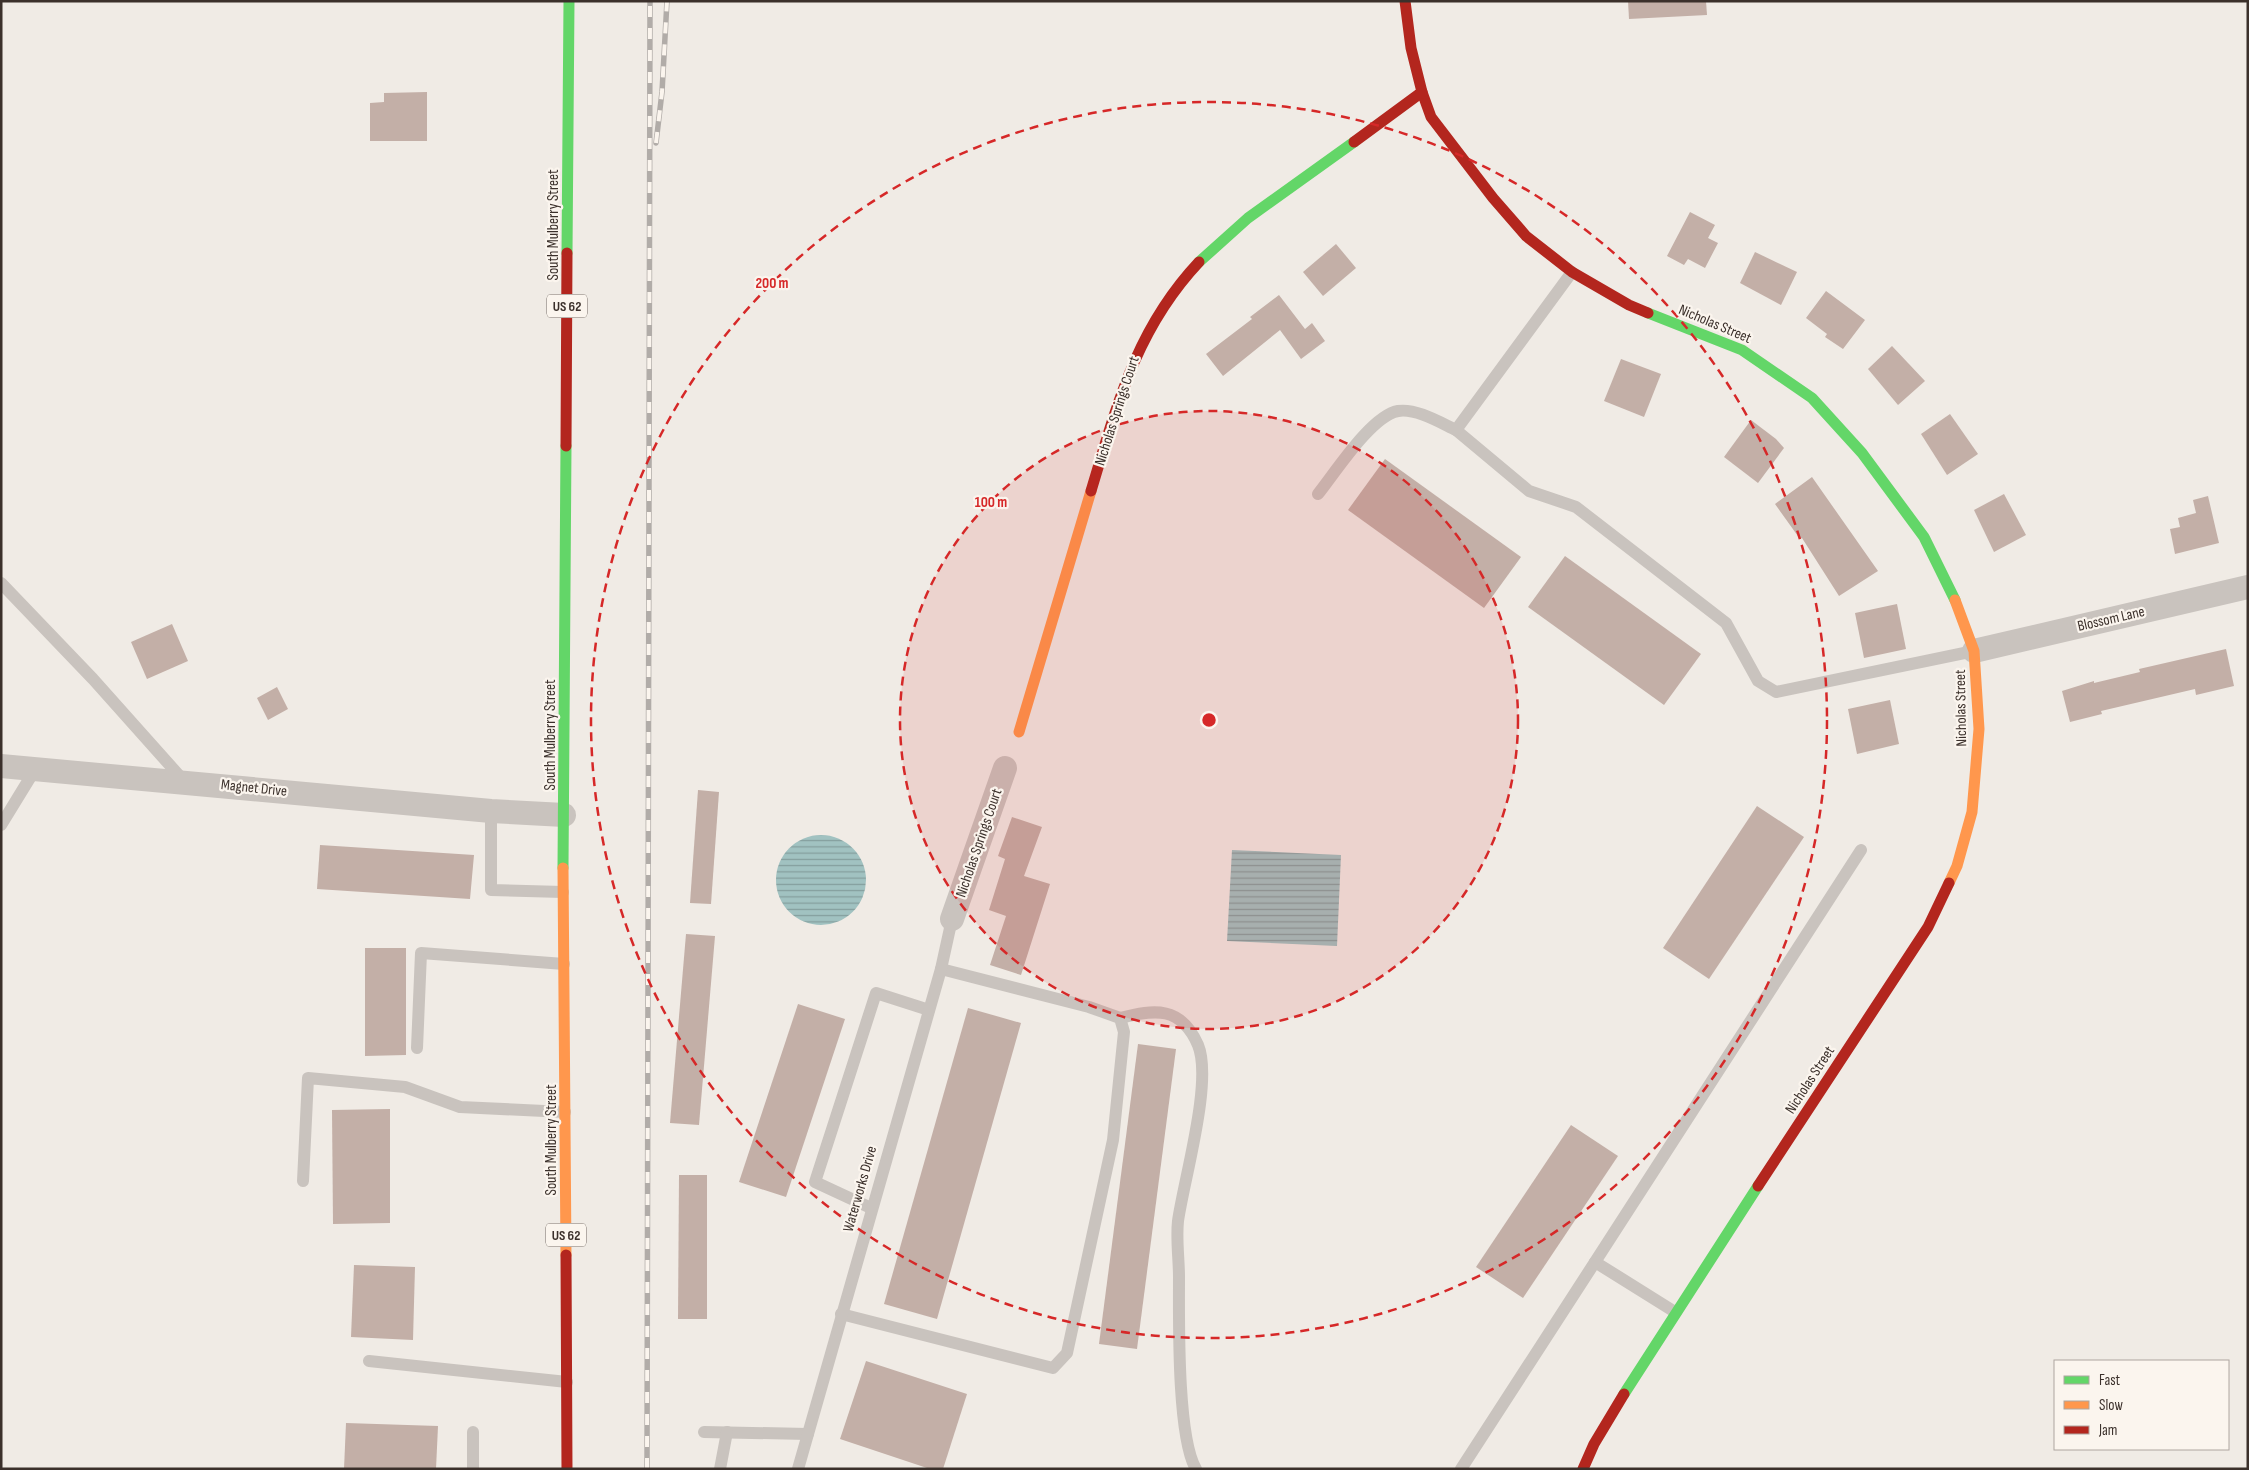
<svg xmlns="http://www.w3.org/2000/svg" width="2249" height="1470" viewBox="0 0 2249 1470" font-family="'Sofia Sans Condensed',sans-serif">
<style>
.water{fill:url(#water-rules)}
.building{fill:#c3afa7}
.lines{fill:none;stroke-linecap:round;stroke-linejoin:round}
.lane{stroke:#c9c3be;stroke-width:12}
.street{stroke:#c9c3be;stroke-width:24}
.fast{stroke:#63d668;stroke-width:11}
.slow{stroke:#ff974d;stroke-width:11}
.jam{stroke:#b3261e;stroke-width:11}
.rail-casing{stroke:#b1aca8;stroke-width:5.5}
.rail{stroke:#fbf5ee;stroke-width:4;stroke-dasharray:11;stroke-linecap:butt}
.ring{fill:none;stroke:#d62828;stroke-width:2.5;stroke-dasharray:9 6}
.labels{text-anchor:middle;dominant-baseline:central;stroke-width:4.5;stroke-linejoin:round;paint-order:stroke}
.shield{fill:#fbf5ee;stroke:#756b66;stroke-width:1}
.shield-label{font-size:14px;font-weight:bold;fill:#3b302b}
.street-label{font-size:15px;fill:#3b302b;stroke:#fbf5ee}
.centre{fill:#d62828;stroke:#fbf5ee;stroke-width:2.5}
.ring-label{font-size:15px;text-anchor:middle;font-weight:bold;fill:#d62828;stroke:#fbf5ee;stroke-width:4.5;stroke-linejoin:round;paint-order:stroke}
</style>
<defs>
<pattern id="water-rules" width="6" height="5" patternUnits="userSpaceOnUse" patternTransform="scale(1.25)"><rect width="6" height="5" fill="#a1c2c1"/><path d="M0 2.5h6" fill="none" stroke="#849e9d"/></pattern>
</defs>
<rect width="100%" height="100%" fill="#f0ebe5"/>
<g class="water">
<circle cx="821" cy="880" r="45"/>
<path d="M1232 850 1341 855 1337 946 1227 941Z"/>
</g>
<g class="building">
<path d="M1628 1H1706L1707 15 1629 19Z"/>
<path d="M427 92V141H370V103L384 102V93Z"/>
<path d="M1690 212 1715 225 1708 238 1718 243 1705 268 1688 259 1684 265 1667 256Z"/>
<path d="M1336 244 1356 268 1323 296 1303 272Z"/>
<path d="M1755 252 1797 272 1781 305 1740 283Z"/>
<path d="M1826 291 1865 320 1843 349 1825 337 1827 334 1806 318Z"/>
<path d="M1279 295 1305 329 1312 323 1325 341 1301 359 1280 330 1223 376 1206 354 1252 319 1250 317Z"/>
<path d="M1892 346 1925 381 1898 405 1868 369Z"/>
<path d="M1621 359 1661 374 1644 417 1604 401Z"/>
<path d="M1950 414 1978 454 1947 475 1921 434Z"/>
<path d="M1751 420 1776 439 1784 448 1758 483 1724 457Z"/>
<path d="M1385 459 1521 557 1484 608 1348 510Z"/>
<path d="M1812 477 1878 571 1839 596 1802 538 1800 539 1775 504Z"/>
<path d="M2004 494 2026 535 1994 552 1974 510Z"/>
<path d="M2208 496 2219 543 2175 554 2170 529 2180 527 2178 518 2196 513 2193 500Z"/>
<path d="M1565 556 1701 654 1664 705 1528 607Z"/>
<path d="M1897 604 1906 649 1864 658 1855 613Z"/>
<path d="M172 624 188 661 147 679 131 642Z"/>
<path d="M2226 649 2234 686 2196 695 2195 689 2101 711 2102 714 2070 722 2062 691 2094 681V683L2140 672 2139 669Z"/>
<path d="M277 687 288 709 268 720 257 698Z"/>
<path d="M1890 700 1899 744 1857 754 1848 709Z"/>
<path d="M698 790 719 792 711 904 690 903Z"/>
<path d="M1757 806 1804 837 1709 979 1663 948Z"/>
<path d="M1012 817 1042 827 1024 876 1050 884 1021 975 990 965 1006 916 989 910 1005 859 998 856Z"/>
<path d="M320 845 474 855 470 899 317 889Z"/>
<path d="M686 934 715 936 699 1125 670 1123Z"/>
<path d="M365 948H406V1055L365 1056Z"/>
<path d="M798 1004 845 1019 786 1197 739 1182Z"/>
<path d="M968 1008 1021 1023 937 1319 884 1304Z"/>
<path d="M1138 1044 1176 1049 1137 1349 1099 1344Z"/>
<path d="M390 1109V1223L333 1224 332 1110Z"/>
<path d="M1571 1125 1618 1156 1523 1298 1476 1267Z"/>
<path d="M679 1175H707V1319H678Z"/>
<path d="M354 1265 415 1267 413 1340 351 1337Z"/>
<path d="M866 1361 967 1394 943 1469H930L840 1439Z"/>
<path d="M346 1423 438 1426 436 1469H344Z"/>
</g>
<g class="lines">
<g class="lane">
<path d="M1456 430 1529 491 1576 507 1726 623 1758 681 1776 692 1974 651"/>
<path d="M1318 494C1335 473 1371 416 1398 411 1416 408 1441 423 1456 430L1572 272"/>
<path d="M1 583 93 679 184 781"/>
<path d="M491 811V890L563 892"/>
<path d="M1 825 36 768"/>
<path d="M1120 1018C1155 1009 1181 1006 1198 1045 1213 1081 1184 1179 1178 1221 1176 1239 1179 1259 1179 1277 1179 1319 1177 1437 1196 1469"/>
<path d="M417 1048 421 953 564 964"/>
<path d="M303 1181 308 1078 405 1087 460 1107 565 1112"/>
<path d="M871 1208 815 1182 876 993 929 1010"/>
<path d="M1675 1312 1595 1262 1861 850"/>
<path d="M841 1314 1053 1368 1067 1353 1113 1140 1124 1032 1120 1018 1089 1007 941 969"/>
<path d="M369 1361 567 1382"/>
<path d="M473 1432V1469"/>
<path d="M704 1432 808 1434"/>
<path d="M720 1469 727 1432"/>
<path d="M798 1469 941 969 952 919"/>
<path d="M1461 1469 1595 1262"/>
</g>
<g class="street">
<path d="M1974 651 2248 587"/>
<path d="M1 766 491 811 564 815"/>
<path d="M952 919 1005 768"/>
</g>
<g class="fast">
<path d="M567 253 569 1"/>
<path d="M1199 262 1248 218 1354 142"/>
<path d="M1648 313 1742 350 1812 398 1862 453 1924 537 1955 600"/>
<path d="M563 868 566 446"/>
<path d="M1624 1394 1758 1186"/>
</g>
<g class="slow">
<path d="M1019 732 1091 491"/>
<path d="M563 868 566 1255"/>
<path d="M1949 883 1957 866 1972 812 1979 729 1974 651 1955 600"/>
</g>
<g class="jam">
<path d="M1422 92 1431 117 1493 198 1526 236 1572 272 1629 305 1648 313"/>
<path d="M1354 142 1422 92 1411 48 1405 1"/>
<path d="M566 446 567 253"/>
<path d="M1091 491C1117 405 1136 329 1199 262"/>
<path d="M1758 1186 1928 927 1949 883"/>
<path d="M566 1255 567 1469"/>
<path d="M1583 1469 1594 1444 1624 1394"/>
</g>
<g class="rail-casing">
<g id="rail">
<path d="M656 143 662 92 667 1"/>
<path d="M647 1469 650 1"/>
</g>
</g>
<use href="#rail" class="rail"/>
</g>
<circle cx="1209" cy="720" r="309" fill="#d62828" fill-opacity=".12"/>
<g class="ring">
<circle cx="1209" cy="720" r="309"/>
<circle cx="1209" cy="720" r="618"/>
</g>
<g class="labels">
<g class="shield">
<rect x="547" y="294.5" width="40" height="23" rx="4"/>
<rect x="546" y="1223.5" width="40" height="23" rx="4"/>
</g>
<g class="shield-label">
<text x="567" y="306">US 62</text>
<text x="566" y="1235">US 62</text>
</g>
<g class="street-label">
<text transform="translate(553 225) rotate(-90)">South Mulberry Street</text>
<text transform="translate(1715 324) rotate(23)">Nicholas Street</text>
<text transform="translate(1117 411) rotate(-72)">Nicholas Springs Court</text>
<text transform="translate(2111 619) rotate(-13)">Blossom Lane</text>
<text transform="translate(1961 708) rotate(-91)">Nicholas Street</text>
<text transform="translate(550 735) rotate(-90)">South Mulberry Street</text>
<text transform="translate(254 788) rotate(6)">Magnet Drive</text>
<text transform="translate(979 843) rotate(-71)">Nicholas Springs Court</text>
<text transform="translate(1810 1080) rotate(-57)">Nicholas Street</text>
<text transform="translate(551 1140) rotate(-90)">South Mulberry Street</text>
<text transform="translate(860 1189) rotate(-74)">Waterworks Drive</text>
</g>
</g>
<circle cx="1209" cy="720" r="8" class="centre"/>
<g class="ring-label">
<text x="772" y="288">200 m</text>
<text x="991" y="507">100 m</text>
</g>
<rect width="2249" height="1470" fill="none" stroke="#3b302b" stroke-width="5"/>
<rect x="2054" y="1360" width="175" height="90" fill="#fbf5ee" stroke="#aea6a0"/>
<rect x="2064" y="1376" width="25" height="8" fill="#63d668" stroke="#aea6a0"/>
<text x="2099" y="1385" font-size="15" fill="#3b302b">Fast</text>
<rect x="2064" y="1401" width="25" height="8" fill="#ff974d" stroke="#aea6a0"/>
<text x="2099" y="1410" font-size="15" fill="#3b302b">Slow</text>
<rect x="2064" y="1426" width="25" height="8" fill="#b3261e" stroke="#aea6a0"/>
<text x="2099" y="1435" font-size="15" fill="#3b302b">Jam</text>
</svg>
